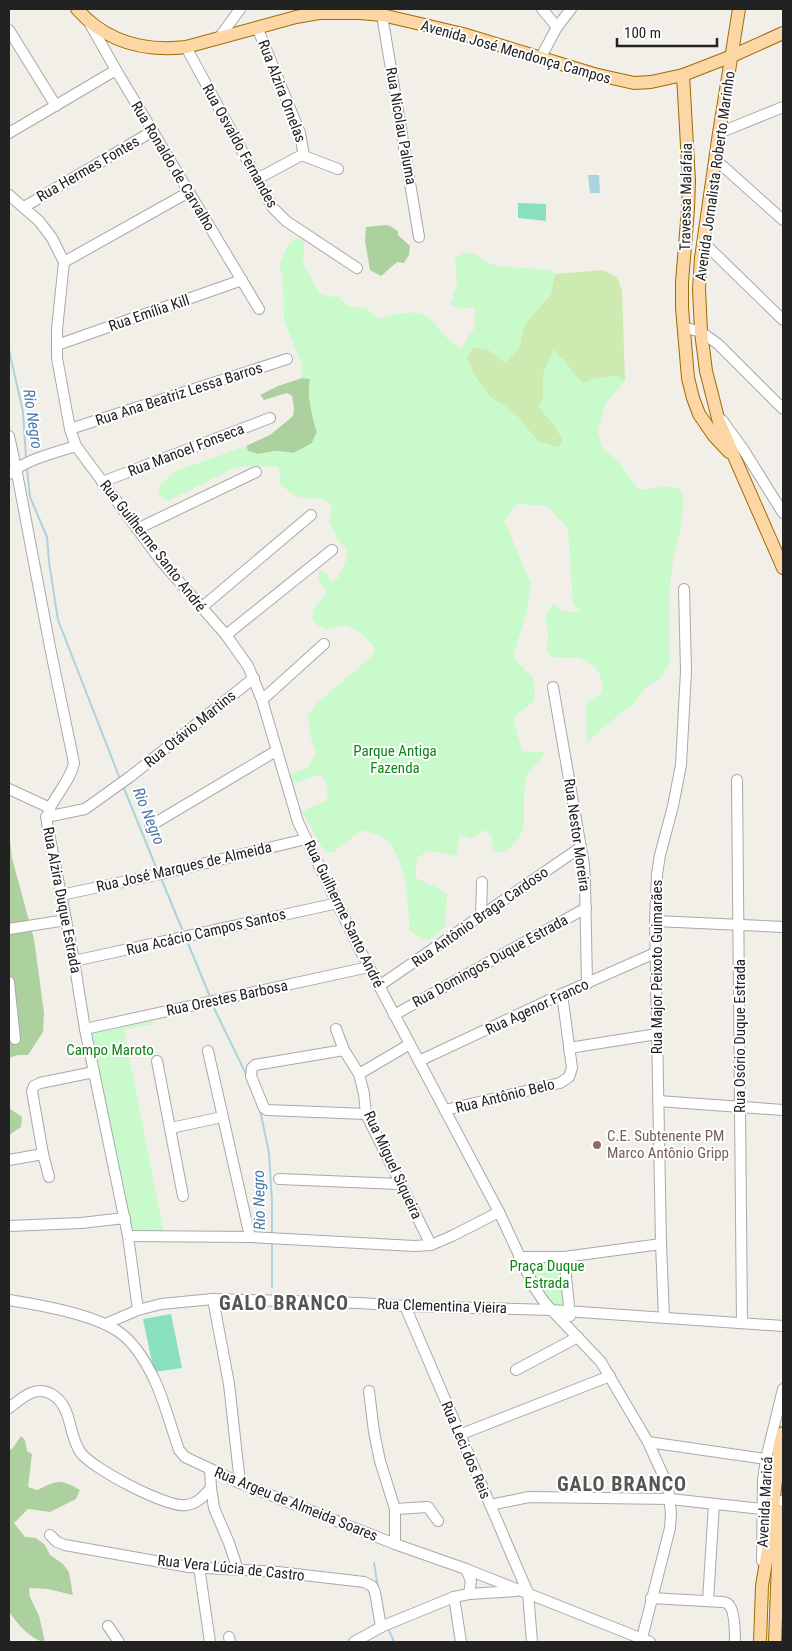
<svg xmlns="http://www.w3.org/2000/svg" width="792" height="1651" viewBox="0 0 792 1651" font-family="'Roboto Condensed',sans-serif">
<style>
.grass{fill:#cdebb0}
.forest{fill:#add19e}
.park{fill:#c8facc}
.pitch{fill:#88e0be}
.water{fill:#aad3df}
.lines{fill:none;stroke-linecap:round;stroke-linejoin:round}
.stream{stroke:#aad3df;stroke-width:2}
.minor-casing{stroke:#a9a9a9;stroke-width:12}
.major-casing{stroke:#a06b00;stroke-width:14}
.minor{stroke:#fff;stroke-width:10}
.major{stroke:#fcd6a4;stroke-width:12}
.education-dot{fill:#8d6e63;stroke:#fff;stroke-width:2}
.labels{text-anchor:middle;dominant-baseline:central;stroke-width:4;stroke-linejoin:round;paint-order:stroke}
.street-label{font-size:15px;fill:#222;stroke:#fff}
.park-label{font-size:15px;fill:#0c8416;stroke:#fff}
.education-label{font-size:15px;fill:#785e54;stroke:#fff;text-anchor:start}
.water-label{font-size:16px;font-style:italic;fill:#4a7aab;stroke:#fff}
.district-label{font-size:20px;font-weight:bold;letter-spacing:1px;fill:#555;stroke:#fff}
</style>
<rect width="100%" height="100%" fill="#f2efe9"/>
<path class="grass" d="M603 270 617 277 622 291 625 381 617 376 594 379 582 384 562 358 544 370 543 399 538 406 555 426 563 440 559 448 537 441 518 417 505 406 490 397 473 374 467 357 473 346 489 350 505 362 519 349 524 326 546 299 550 296 555 274Z"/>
<g class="forest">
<path d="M385 225 390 226 398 231V235L410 246 409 255 404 263 397 262 381 276 370 270 365 241 366 227Z"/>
<path d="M302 378 310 379C307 396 312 416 317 432L312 443 294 453 277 451 258 454 248 451 246 446 270 435 293 416 294 408 292 396 287 393 264 400 260 395 278 386Z"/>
<path d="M10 841 12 858 34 939 44 1013 43 1032 28 1055H18L9 1058V843Z"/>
<path d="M9 1108 22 1117 21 1127 9 1135Z"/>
<path d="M21 1436 25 1440 27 1451 32 1454 28 1487 37 1490C57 1481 59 1478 80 1490L76 1499 50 1512 28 1509 14 1523 25 1537 36 1538 45 1545 50 1555 63 1564 69 1572 73 1595 48 1589 29 1588 30 1597 39 1616 45 1642C32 1641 15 1622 9 1611V1450L12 1449Z"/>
</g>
<g class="park">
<path d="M296 238 301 239 304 243 303 263 320 294 330 297 337 296C348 307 349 308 365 307L378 319C392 315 409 309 424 315 433 319 439 330 446 337 451 341 456 345 461 349L475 327V307L459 309 450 304 457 284 455 258 464 252 475 254 485 262 499 266 550 270 555 274 550 296 546 299 524 326 519 349 504 362 489 350 473 347 467 357 473 374 490 397 505 406 518 417 537 441 559 448 563 440 555 426 538 406 543 399 544 370 554 349 582 383 594 379 617 376 625 381 608 400 604 407 598 432 603 449 618 461 639 490 669 486 681 490 684 502 681 526 673 560 669 593 670 663 660 678 646 687 634 703 605 726 587 743 586 703 601 694 603 682 596 668 580 658H554L547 651 548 631 545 616 553 603 563 611 580 612 573 604 568 529 547 506 517 504 504 520 531 584 527 612 514 652 516 661 534 679 535 696 532 703 516 715 514 724 523 751 535 752 547 751 527 775 524 792V827L519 838 506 852H493L492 837 485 830 470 839 460 834 457 856 428 851 417 858 415 877C427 885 437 885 447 895L445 926 433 938 424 940 410 931C408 904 407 857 384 838 378 834 368 833 362 830L334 852 325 853 302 811 328 800 326 785 321 774 291 784 288 776 307 768 317 752C310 741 309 729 308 715L317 703 371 657 375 648C366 639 360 630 347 626 334 623 328 639 312 619L314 608 327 592 318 579 319 569 326 573 330 582 338 578 347 558 346 547 338 540 329 521 332 504 320 498 310 499 296 496 280 485 279 467 245 466 230 470 168 501 160 496 158 490 161 485 176 471 246 446 248 451 258 454 277 451 294 453 312 443 317 432C312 416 307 396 310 379L302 378V365L284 320 283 280 279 265 288 245Z"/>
<path d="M151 1017 153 1024 124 1030 164 1234H131L88 1031Z"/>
<path d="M519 1257H562L570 1311 551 1310Z"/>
</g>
<g class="pitch">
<path d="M518 203 546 204V221L518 218Z"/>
<path d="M171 1314 182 1368 154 1372 143 1319Z"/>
</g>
<path class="water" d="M588 175H599L600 193H590Z"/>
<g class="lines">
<g class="stream">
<path d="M9 350 23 412 26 458"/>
<path d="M27 468 30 497 47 537 49 562 58 620 120 779"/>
<path d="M123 786 158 872"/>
<path d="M161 878 184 934"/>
<path d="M187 941 211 999"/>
<path d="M213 1006 247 1076"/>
<path d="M260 1110 269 1153 272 1202V1234"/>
<path d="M272 1287V1242"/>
<path d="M374 1563 378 1588"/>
<path d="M388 1628 394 1642"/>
</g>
<g class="minor-casing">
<g id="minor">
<path d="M382 15 419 237"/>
<path d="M89 22 116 70 259 309"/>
<path d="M257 27 300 133 304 156"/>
<path d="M557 27 571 9"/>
<path d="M9 30 56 106"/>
<path d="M219 38 240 9"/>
<path d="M186 47 273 208 286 221 357 268"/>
<path d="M541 57 557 27 542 9"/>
<path d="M9 133 116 70"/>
<path d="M719 133 783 107"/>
<path d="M716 160 783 220"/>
<path d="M257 179 300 156H304L338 169"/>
<path d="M9 195 39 221 52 238 64 262 57 329V358L70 429 76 446 161 561 226 635 248 666 262 700 298 822 359 948 499 1212 534 1287 545 1303 601 1362 648 1442 668 1486 671 1514 670 1528 641 1642"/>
<path d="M24 207 153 131"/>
<path d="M703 242 783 320"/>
<path d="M64 262 189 192"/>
<path d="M683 327 701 332 718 344 783 409"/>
<path d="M57 345 242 280"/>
<path d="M722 420 743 449 783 513"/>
<path d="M70 429 287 359"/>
<path d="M9 436 16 468 50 647 74 763C70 785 46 802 47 823L74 961 85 1029 128 1236 138 1310"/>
<path d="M9 474C28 459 53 453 76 446"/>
<path d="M102 482 270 418"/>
<path d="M137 529 256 472"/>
<path d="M201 608 311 515"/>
<path d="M226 635 332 550"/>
<path d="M553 687 584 865 585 882 587 984"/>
<path d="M262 700 324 644"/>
<path d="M737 780 742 1323"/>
<path d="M9 789 50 808"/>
<path d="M46 817 85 809 131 776 254 678"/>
<path d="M150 826 276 751"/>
<path d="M61 895 156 875 306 839"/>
<path d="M481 916 482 882"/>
<path d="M655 921 783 927"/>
<path d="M9 929 66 920"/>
<path d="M74 961 338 903"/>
<path d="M9 982 15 1039"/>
<path d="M379 986 581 847"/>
<path d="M394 1015 586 908"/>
<path d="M85 1029 369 967"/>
<path d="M336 1029 344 1050 359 1074 364 1094 366 1114 431 1245"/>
<path d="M569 1048 657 1034"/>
<path d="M344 1050 255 1065 252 1068 251 1076 264 1108 267 1110 366 1114"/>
<path d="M208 1051 250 1237"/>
<path d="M157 1061 183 1196"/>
<path d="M419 1061 562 994 655 953"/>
<path d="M359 1074 410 1044"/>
<path d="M658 1101 783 1110"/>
<path d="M445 1110 560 1083 569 1077 572 1068 562 994"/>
<path d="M171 1128 222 1117"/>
<path d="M9 1160 43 1154"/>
<path d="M49 1177 43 1154 32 1091 34 1086 40 1083 94 1072"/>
<path d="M279 1179 399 1184"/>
<path d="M9 1226 81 1223 125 1218"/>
<path d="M128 1236 250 1237 414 1246 431 1245 452 1236 499 1212"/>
<path d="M519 1257H564L661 1244"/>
<path d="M564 1257 570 1316"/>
<path d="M213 1299 229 1384 240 1483"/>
<path d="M9 1300C40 1305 93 1314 119 1332 135 1343 147 1364 155 1381 165 1403 171 1427 179 1450L185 1457 240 1483 395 1544 466 1569 650 1642"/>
<path d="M405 1306 528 1593 532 1642"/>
<path d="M664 1317 661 1244 655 921 657 874 660 855 673 806 681 765 686 671 684 589"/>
<path d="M105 1324 138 1310 161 1304 213 1299 359 1303 405 1306 551 1310 783 1326"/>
<path d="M516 1370 578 1337"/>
<path d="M369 1391 374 1432 380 1461 395 1509V1544"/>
<path d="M9 1408C22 1398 36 1384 53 1395 73 1408 68 1436 81 1453 93 1469 167 1508 186 1505 197 1504 204 1496 211 1488"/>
<path d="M459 1435 610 1376"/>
<path d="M648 1442 766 1459"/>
<path d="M210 1469 211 1488 214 1508 229 1543 238 1570"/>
<path d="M781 1501H783"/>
<path d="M490 1505 529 1497 670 1499 762 1509"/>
<path d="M395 1509 428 1507 438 1521"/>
<path d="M50 1535 57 1542 65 1545 189 1567 278 1572 364 1582 372 1586 375 1592 381 1627"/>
<path d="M762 1561 763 1480 766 1459 783 1389"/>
<path d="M199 1567 210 1642"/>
<path d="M466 1569 471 1581 469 1594"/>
<path d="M454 1597 461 1642"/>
<path d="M651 1598 722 1602C724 1602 728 1603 729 1605 735 1611 735 1634 735 1642"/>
<path d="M708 1601 714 1504"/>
<path d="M108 1626 119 1642"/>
<path d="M229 1637 230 1642"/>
<path d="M354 1642 383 1626 454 1597 469 1594 516 1591"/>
</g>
</g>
<g class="major-casing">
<g id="major">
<path d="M77 9C106 42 143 52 186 47L296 17 319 13H360L382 15 463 34 594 74 634 83 651 82 683 75 732 56 783 33"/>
<path d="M739 9 719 133 701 258 699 289 701 332 706 371 719 422 783 568"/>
<path d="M683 75 689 181 688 209 682 282V308L688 378 693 398 699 414 714 436 729 452"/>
<path d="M760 1642 762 1586 769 1544 780 1443 783 1433"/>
<path d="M775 1642 780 1512"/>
</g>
</g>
<use href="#minor" class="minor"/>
<use href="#major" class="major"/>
</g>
<circle class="education-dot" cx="597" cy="1145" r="5"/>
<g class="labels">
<g class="street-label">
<text transform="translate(516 52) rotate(16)">Avenida José Mendonça Campos</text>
<text transform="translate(282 91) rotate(69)">Rua Alzira Ornelas</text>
<text transform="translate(401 126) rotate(80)">Rua Nicolau Paluma</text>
<text transform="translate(240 146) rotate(61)">Rua Osvaldo Fernandes</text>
<text transform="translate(173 166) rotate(59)">Rua Ronaldo de Carvalho</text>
<text transform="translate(88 169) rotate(-30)">Rua Hermes Fontes</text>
<text transform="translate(715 176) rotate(-82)">Avenida Jornalista Roberto Marinho</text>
<text transform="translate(686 197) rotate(-89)">Travessa Malafaia</text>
<text transform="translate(149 313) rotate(-19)">Rua Emília Kill</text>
<text transform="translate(179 394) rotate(-18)">Rua Ana Beatriz Lessa Barros</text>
<text transform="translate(186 450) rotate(-21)">Rua Manoel Fonseca</text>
<text transform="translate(153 546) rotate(52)">Rua Guilherme Santo André</text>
<text transform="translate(190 729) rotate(-39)">Rua Otávio Martins</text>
<text transform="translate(577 835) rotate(82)">Rua Nestor Moreira</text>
<text transform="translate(184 867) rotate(-13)">Rua José Marques de Almeida</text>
<text transform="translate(62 900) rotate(79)">Rua Alzira Duque Estrada</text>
<text transform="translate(344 914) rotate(64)">Rua Guilherme Santo André</text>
<text transform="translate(480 917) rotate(-35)">Rua Antônio Braga Cardoso</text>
<text transform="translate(206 932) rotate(-13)">Rua Acácio Campos Santos</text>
<text transform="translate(490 961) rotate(-29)">Rua Domingos Duque Estrada</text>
<text transform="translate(657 967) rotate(-90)">Rua Major Peixoto Guimarães</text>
<text transform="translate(227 998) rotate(-12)">Rua Orestes Barbosa</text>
<text transform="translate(537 1007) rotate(-25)">Rua Agenor Franco</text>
<text transform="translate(740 1036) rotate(-90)">Rua Osório Duque Estrada</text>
<text transform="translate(505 1096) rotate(-14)">Rua Antônio Belo</text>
<text transform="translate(393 1165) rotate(65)">Rua Miguel Siqueira</text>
<text transform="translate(442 1306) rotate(2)">Rua Clementina Vieira</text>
<text transform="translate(466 1450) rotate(67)">Rua Leci dos Reis</text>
<text transform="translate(765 1502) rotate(-87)">Avenida Maricá</text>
<text transform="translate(296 1504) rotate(22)">Rua Argeu de Almeida Soares</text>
<text transform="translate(231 1568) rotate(6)">Rua Vera Lúcia de Castro</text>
</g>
<g class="park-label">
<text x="395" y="751">Parque Antiga<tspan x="395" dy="17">Fazenda</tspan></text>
<text x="110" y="1050">Campo Maroto</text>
<text x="547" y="1266">Praça Duque<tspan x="547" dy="17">Estrada</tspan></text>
</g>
<g class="education-label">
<text x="607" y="1136">C.E. Subtenente PM<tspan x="607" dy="17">Marco Antônio Gripp</tspan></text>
</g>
<g class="water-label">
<text transform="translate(33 419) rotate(82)">Rio Negro</text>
<text transform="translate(149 816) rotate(68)">Rio Negro</text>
<text transform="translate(259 1200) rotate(-91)">Rio Negro</text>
</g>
<g class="district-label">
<text x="284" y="1303">GALO BRANCO</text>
<text x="622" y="1484">GALO BRANCO</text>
</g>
</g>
<rect width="792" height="1651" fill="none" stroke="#222222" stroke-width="20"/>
<path d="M617 38v8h100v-8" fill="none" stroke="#222222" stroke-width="2.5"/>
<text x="624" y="38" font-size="15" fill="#222222" stroke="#ffffff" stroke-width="4" paint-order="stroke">100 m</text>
</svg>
